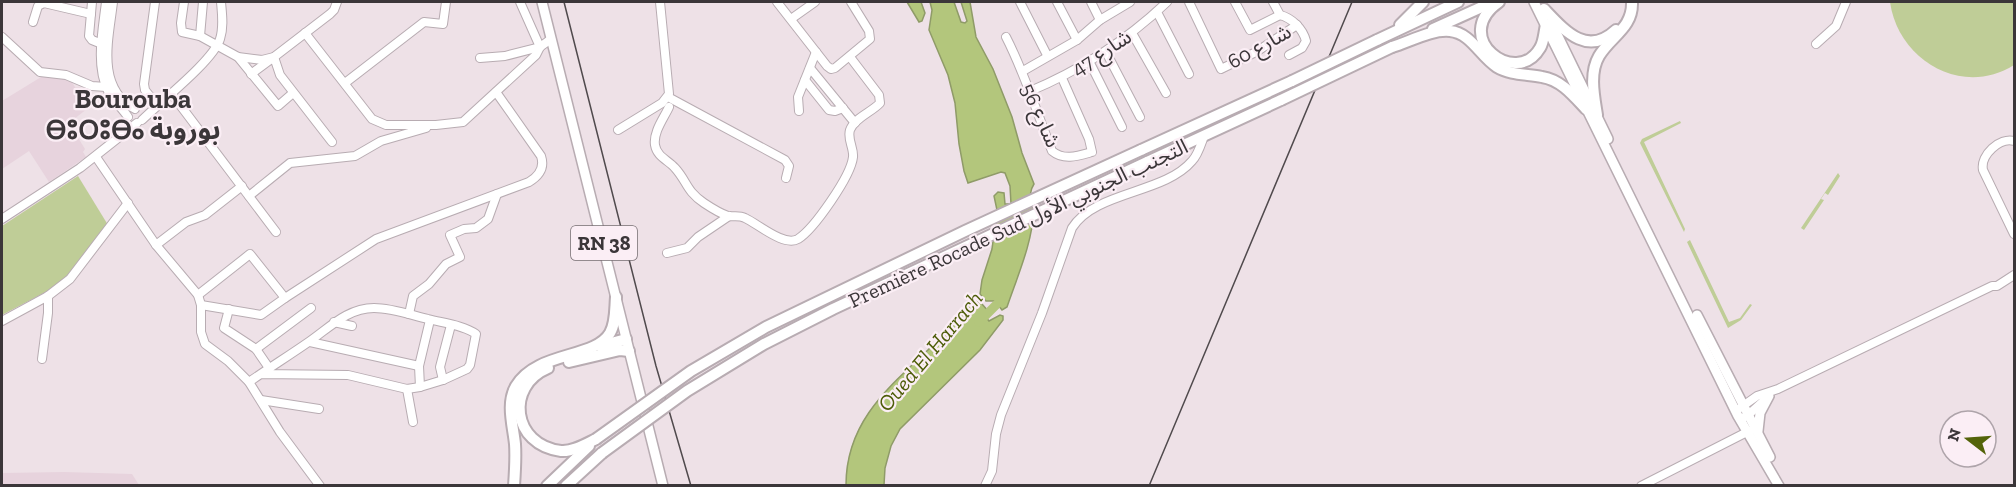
<svg xmlns="http://www.w3.org/2000/svg" width="2016" height="487" viewBox="0 0 2016 487" font-family="'Zilla Slab','Noto Sans Arabic','Noto Sans Tifinagh',serif">
<style>
.built{fill:#e7d3dd}
.green{fill:#bfcd97}
.water{fill:#b3c67c;stroke:#8f9b68;stroke-width:1.5}
.lines{fill:none;stroke-linecap:round;stroke-linejoin:round}
.river{stroke:#b3c67c;stroke-width:9}
.minor-casing{stroke:#b8acb2;stroke-width:10}
.major-casing{stroke:#b8acb2;stroke-width:12}
.highway-casing{stroke:#b8acb2;stroke-width:14}
.minor{stroke:#fff;stroke-width:8}
.major{stroke:#fff;stroke-width:9}
.highway{stroke:#fff;stroke-width:10}
.rail{stroke:#504a4d;stroke-width:1.5}
.highway-bridge-casing{stroke:#b8acb2;stroke-width:14;stroke-linecap:butt}
.highway-bridge{stroke:#fff;stroke-width:10}
.labels{text-anchor:middle;dominant-baseline:central;stroke-width:4.5;stroke-linejoin:round;paint-order:stroke}
.shield{fill:#fbeef5;stroke:#756d71;stroke-width:1.5}
.shield-label{font-size:20px;font-weight:bold;fill:#3b3639}
.street-label{font-size:21px;fill:#3b3639;stroke:#fbeef5}
.water-label{font-size:22px;font-style:italic;fill:#4e5d09;stroke:#fbeef5}
.district-label{font-size:27px;font-weight:bold;fill:#3b3639;stroke:#fbeef5}
</style>
<rect width="100%" height="100%" fill="#eee1e7"/>
<g class="built">
<path d="M46 74 69 78 75 87H80L92 105 69 123 85 149 83 152 86 157 49 182 29 151 2 169V101Z"/>
<path d="M64 472 132 474 139 485H2V473Z"/>
</g>
<g class="green">
<path d="M1890 2H2014V65C1962 98 1898 60 1890 2Z"/>
<path d="M1680 121 1681 123 1644 142 1685 229 1684 232 1640 143 1642 139Z"/>
<path d="M1838 173 1840 176 1828 195 1825 193 1821 199 1824 200 1804 230 1801 228Z"/>
<path d="M78 176 108 225 71 274 59 285 2 315V226Z"/>
<path d="M1690 240 1729 322 1740 318 1750 304 1752 305 1741 320 1728 328 1687 242Z"/>
</g>
<g class="water">
<path d="M907 2H921L925 13 922 21 919 22Z"/>
<path d="M930 2H954L961 22 965 23 967 21 961 2H970L976 37 993 69 1012 117 1022 153 1034 184C1027 195 1033 199 1033 211 1034 239 1016 280 1007 307L1002 310 995 301H986L980 294 982 280 992 249 997 210 994 196 998 192 1004 193 1005 204H1011L1010 186 1005 173 1001 172 968 183 964 171 959 144 955 103 948 75 929 30 932 10Z"/>
<path d="M975 301 981 303 989 312 985 316 989 321 1000 315 1003 316V320L980 350 900 429 891 446 885 468 884 485H846C846 398 927 365 972 302Z"/>
</g>
<g class="lines">
<path class="river" d="M979 322 998 303 1003 294"/>
<g class="minor-casing">
<g id="minor">
<path d="M92 2 89 36 92 40 102 44"/>
<path d="M106 2C103 29 95 65 108 91 113 100 122 108 128 117"/>
<path d="M113 2C109 38 95 88 135 109"/>
<path d="M155 2 144 84 145 90 157 105"/>
<path d="M184 2 181 23 182 32 200 36 238 57 262 60 274 57 330 14 334 10 337 2"/>
<path d="M777 2 827 66 831 69 835 68 870 39 869 31 851 2"/>
<path d="M1020 2 1047 55"/>
<path d="M1057 2 1077 40"/>
<path d="M1091 2 1100 20"/>
<path d="M1189 2 1221 69 1256 52 1297 25"/>
<path d="M1235 2 1250 30 1280 15"/>
<path d="M1273 2 1280 15C1292 18 1303 29 1306 41L1302 48 1289 55"/>
<path d="M1157 12 1189 74"/>
<path d="M791 19 815 2"/>
<path d="M33 22 38 6 44 3 91 14"/>
<path d="M305 33 372 119 386 125H436L463 122 536 55 540 47 551 39"/>
<path d="M1132 33 1166 93"/>
<path d="M200 36 203 2"/>
<path d="M2 37 40 72 66 75 92 86 106 87"/>
<path d="M1006 37C1025 74 1037 113 1052 151 1064 161 1078 156 1092 152L1089 139 1062 78"/>
<path d="M1816 44 1836 26 1846 2"/>
<path d="M1106 52 1140 117"/>
<path d="M238 57 278 106 293 93"/>
<path d="M480 58 505 56 540 47 520 2"/>
<path d="M1090 63 1122 127"/>
<path d="M810 68 855 123"/>
<path d="M1023 71 1077 40 1100 20 1130 2"/>
<path d="M251 74 274 57 280 75 332 142"/>
<path d="M805 80 829 110 835 111 843 108"/>
<path d="M345 83 424 22 443 24 446 2"/>
<path d="M1028 92C1081 70 1126 41 1167 2"/>
<path d="M171 93 276 232"/>
<path d="M668 97 785 160 789 166 786 178"/>
<path d="M669 107C664 118 653 132 655 145 657 157 668 160 675 168 687 181 686 191 704 203 710 207 719 213 728 216 734 217 739 215 745 218 758 224 784 247 798 239 814 229 851 176 853 157 854 148 847 139 850 130 854 118 872 112 880 103L879 95 850 57"/>
<path d="M799 111 798 97 816 52"/>
<path d="M142 120C160 102 213 61 220 39 224 27 222 14 221 2"/>
<path d="M618 130 662 103 669 94 660 2"/>
<path d="M2014 141C2000 137 1980 155 1983 170L2014 234"/>
<path d="M96 157 156 245 198 295 201 305V332L205 344 228 361 249 382 280 432 320 486"/>
<path d="M249 196 290 163 355 156 381 141 426 128"/>
<path d="M2 219 80 168 137 123"/>
<path d="M156 245 186 222 205 215 242 186"/>
<path d="M667 253 687 248 698 237 729 216"/>
<path d="M198 295 250 254 285 298 376 239 529 182C539 176 545 168 541 156L496 92"/>
<path d="M201 305 261 315 285 298"/>
<path d="M229 309 224 328 256 349 269 368"/>
<path d="M409 314 413 296 429 284 446 264 460 257 450 235 464 229 476 228 488 219 497 194"/>
<path d="M2 321 48 296 70 279 128 203"/>
<path d="M334 322 352 326"/>
<path d="M310 342 419 366"/>
<path d="M256 349 311 308"/>
<path d="M42 359 48 313V296"/>
<path d="M443 380 440 367 451 325"/>
<path d="M249 382C269 368 290 355 310 341 330 327 348 308 374 308 392 308 411 315 428 319 443 323 463 325 476 334L470 365 467 369 443 380 420 387 407 389 348 375 261 374"/>
<path d="M420 387 419 366 430 320"/>
<path d="M407 389 413 422"/>
<path d="M261 400 319 409"/>
<path d="M1740 408 1757 396 1778 389 1992 286H1997L2014 275"/>
<path d="M1740 419 1747 416 1768 397"/>
<path d="M985 486 992 471 996 434 1001 415 1042 313 1072 228C1095 191 1164 194 1192 161 1198 155 1201 144 1204 136"/>
<path d="M1641 486 1749 431"/>
</g>
</g>
<g class="major-casing">
<g id="major">
<path d="M542 2 663 486"/>
<path d="M1534 2 1738 416 1779 486"/>
<path d="M1551 22 1608 139"/>
<path d="M1697 315 1770 457"/>
<path d="M1758 431 1760 413 1769 396"/>
</g>
</g>
<g class="highway-casing">
<g id="highway">
<path d="M1499 2C1449 37 1516 89 1540 48 1544 42 1544 33 1546 25"/>
<path d="M1544 9C1565 31 1587 57 1616 30"/>
<path d="M1400 25 1423 2"/>
<path d="M1433 29 1493 2"/>
<path d="M1377 40 1458 2"/>
<path d="M1392 47C1409 42 1432 29 1450 31 1471 33 1480 56 1497 67 1510 75 1527 74 1542 77 1561 80 1573 95 1586 109"/>
<path d="M1597 115C1594 96 1589 73 1599 56 1611 36 1633 28 1632 2"/>
<path d="M1141 150 1292 81"/>
<path d="M1147 162 1281 100"/>
<path d="M600 346 626 339"/>
<path d="M569 362 620 350 629 351"/>
<path d="M548 368C505 386 512 445 561 451 573 452 586 444 596 439"/>
<path d="M514 486C515 472 516 458 515 444 513 425 506 403 516 386 537 351 595 359 610 333 616 323 615 308 616 297"/>
<path d="M547 486 589 446"/>
<path d="M566 486 602 453"/>
</g>
</g>
<use href="#minor" class="minor"/>
<use href="#major" class="major"/>
<use href="#highway" class="highway"/>
<g class="rail">
<path d="M564 2 656 366 691 486"/>
<path d="M1149 486 1352 2"/>
</g>
<g class="highway-bridge-casing">
<g id="highway-bridge">
<path d="M1292 81 1377 40"/>
<path d="M1281 100 1392 47"/>
<path d="M596 439 691 371 766 327 965 231 1141 150"/>
<path d="M602 453 687 391 764 344 833 309 1147 162"/>
</g>
</g>
<use href="#highway-bridge" class="highway-bridge"/>
</g>
<g class="labels">
<rect class="shield" x="571" y="226" width="66" height="34" rx="4.5"/>
<g class="shield-label">
<text x="604" y="243">RN 38</text>
</g>
<g class="street-label">
<text transform="translate(1259 46) rotate(-29)">شارع 60</text>
<text transform="translate(1101 52) rotate(-33)">شارع 47</text>
<text transform="translate(1041 115) rotate(66)">شارع 56</text>
<text transform="translate(1018 223) rotate(-25)">Première Rocade Sud التجنب الجنوبي الأول</text>
</g>
<g class="water-label">
<text transform="translate(930 351) rotate(-50)">Oued El Harrach</text>
</g>
<g class="district-label">
<text x="133" y="99">Bourouba<tspan x="133" dy="31">ⴱⵓⵔⵓⴱⴰ بوروبة</tspan></text>
</g>
</g>
<rect width="2016" height="487" fill="none" stroke="#3b3639" stroke-width="6"/>
<g transform="translate(1968 439) rotate(287)"><circle r="28" fill="#fbeef5" stroke="#aea4aa" stroke-width="1.5"/>
<path d="M0-4.5L10 22L0 15L-10 22Z" fill="#536309"/>
<text y="-9" font-size="16" font-weight="bold" text-anchor="middle" fill="#3b3639">N</text>
</g>
</svg>
